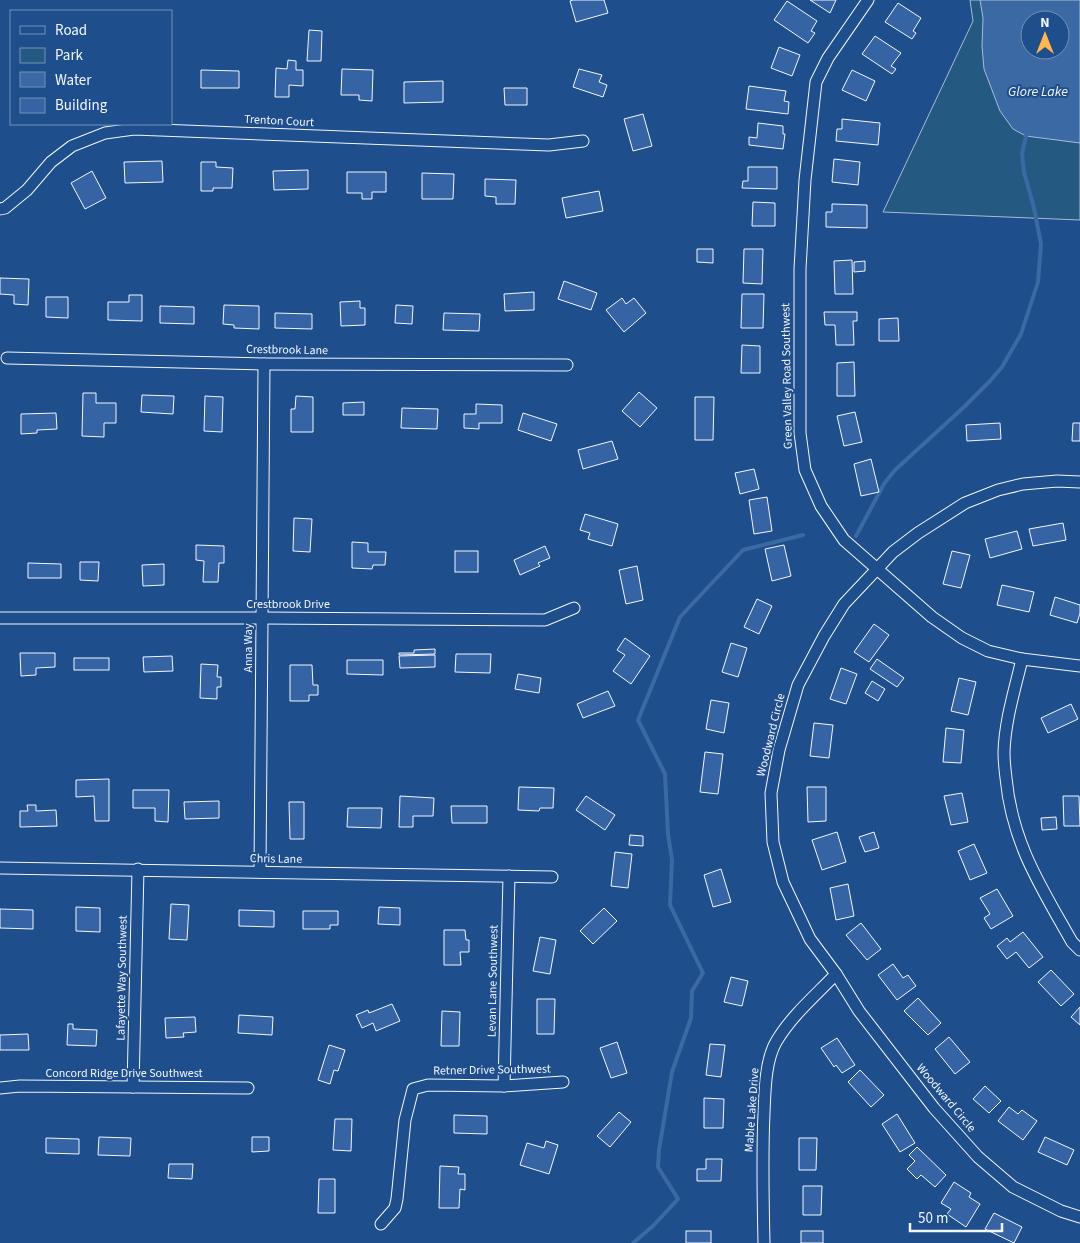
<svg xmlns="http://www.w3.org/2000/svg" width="1080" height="1243" viewBox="0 0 1080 1243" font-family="'Source Sans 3',sans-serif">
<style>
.green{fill:#245a82;stroke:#a8bbd7;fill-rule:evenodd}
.water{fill:#3b69a3;stroke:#a8bbd7;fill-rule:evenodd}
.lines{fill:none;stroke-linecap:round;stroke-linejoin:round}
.stream{stroke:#3b69a3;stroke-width:4}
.building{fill:#3563a3;stroke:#f2f6ff}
.minor-casing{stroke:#f2f6ff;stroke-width:13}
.minor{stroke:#1f4e8c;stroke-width:11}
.labels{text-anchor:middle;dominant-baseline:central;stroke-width:4;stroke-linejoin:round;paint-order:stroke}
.street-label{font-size:12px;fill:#f2f6ff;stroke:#1f4e8c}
.water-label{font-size:14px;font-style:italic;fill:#f2f6ff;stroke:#1f4e8c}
</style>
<rect width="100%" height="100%" fill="#1f4e8c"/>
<path class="green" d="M970 0H1080V220L883 212 973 21ZM1030 20H1060V50H1030Z"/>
<path class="water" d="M980 0H1080V143L1026 136 1013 129 1000 111 984 69 982 46 983 18ZM1030 20H1060V50H1030Z"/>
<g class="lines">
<g class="stream">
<path d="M856 536 884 484 895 470 964 407 990 381 1002 367 1021 334 1038 282 1041 244 1034 208 1024 172 1022 154 1026 136"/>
<path d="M633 1243 653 1226 678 1199 658 1167 659 1150 672 1072 691 1018 692 991 703 973 670 905 672 860 668 834 665 774 638 720 680 617 743 550 803 535"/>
</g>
</g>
<g class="building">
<path d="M573 0H604L608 13 576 22 570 1Z"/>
<path d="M810 0H836L830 13Z"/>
<path d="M787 1 817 21 811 31 815 33 808 43 774 20Z"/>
<path d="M898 3 921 18 913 31 916 33 912 39 885 22Z"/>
<path d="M309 30 322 31 321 61H307Z"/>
<path d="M875 36 901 53 891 66 896 69 892 74 862 54Z"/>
<path d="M779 47 800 55 792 76 771 68Z"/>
<path d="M288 60 296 61V70H303V86L289 85V97H275L276 68 287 69Z"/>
<path d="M342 69 373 70 372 101 359 100V95H341Z"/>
<path d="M579 69 602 75 599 82 607 85 603 97 573 87Z"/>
<path d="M201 70 239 71V88H201Z"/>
<path d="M852 70 875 81 866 101 842 90Z"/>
<path d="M443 81V102L404 103V82Z"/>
<path d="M749 86 786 91 784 101 789 102 788 114 746 109Z"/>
<path d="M504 88H527V105H505Z"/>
<path d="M643 114 652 146 633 151 624 119Z"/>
<path d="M842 119 880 123 878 145 836 141 837 129H842Z"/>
<path d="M758 123 783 126V134H785L783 149 749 145V137L757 138Z"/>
<path d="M834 159 860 162 858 185 832 182Z"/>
<path d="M162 161 163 182 125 183 124 162Z"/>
<path d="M201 162H216V167L233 168 232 188H213V191H201Z"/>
<path d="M748 167H777V189L742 188 743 181H748Z"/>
<path d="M308 170V189L274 190 273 171Z"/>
<path d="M92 171 106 198 85 209 71 183Z"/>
<path d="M347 172H386V192H372V199H362V193H347Z"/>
<path d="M422 173 454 174 453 199H422Z"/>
<path d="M485 179 516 180 515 204H496V197L485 196Z"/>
<path d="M599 191 603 211 566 218 562 198Z"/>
<path d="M753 202 775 203V226H752Z"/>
<path d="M832 204 867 205V228L826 227V212H832Z"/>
<path d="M697 249H713V263L697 262Z"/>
<path d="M744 249H763L762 284 743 283Z"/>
<path d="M852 260 853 294H835L834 261Z"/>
<path d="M865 261V271L854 272V262Z"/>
<path d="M0 278 29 279 28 305 14 304V295L0 294Z"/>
<path d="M564 281 597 293 591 310 558 299Z"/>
<path d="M534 292V310L505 311 504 294Z"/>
<path d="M742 294H764L763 328H741Z"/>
<path d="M129 295H142V321L108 320V302H129Z"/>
<path d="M46 297H68V318L46 317Z"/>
<path d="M622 298 626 304 634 298 646 313 624 332 606 310Z"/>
<path d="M360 301V308H365V325L341 326 340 302Z"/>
<path d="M224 305 259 306V329L234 328V325L223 324Z"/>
<path d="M396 305 413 306 412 324 395 323Z"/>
<path d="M160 306 194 307V324L160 323Z"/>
<path d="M824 312H857V321H853L854 345H836L835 325H825Z"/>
<path d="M275 313 312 314V329L275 328Z"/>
<path d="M444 313 480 314 479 331 443 330Z"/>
<path d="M898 318 899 341H879V319Z"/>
<path d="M742 345 760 346V373H741Z"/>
<path d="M854 362 855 396H837V363Z"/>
<path d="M639 392 657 408 640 427 622 411Z"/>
<path d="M83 393H96V403H116V423H104V437L82 436Z"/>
<path d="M142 395 174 396 173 414 141 412Z"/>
<path d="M205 396 223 397 222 432 204 431Z"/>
<path d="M296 396 313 397V432H291V409H295Z"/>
<path d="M695 397H714L713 440H695Z"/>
<path d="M364 402V415H343V403Z"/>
<path d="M476 404 502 405V423H479V429L464 428V414H476Z"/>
<path d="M402 408 438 409 437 429 401 428Z"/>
<path d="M855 412 862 442 844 446 837 416Z"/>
<path d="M56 413 57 429 37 430V433L21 434V414Z"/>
<path d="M523 413 557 424 551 441 518 430Z"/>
<path d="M1000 423 1001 439 967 441 966 425Z"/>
<path d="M1073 423H1080V441H1072Z"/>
<path d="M612 441 618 459 583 469 578 450Z"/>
<path d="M871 459 879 492 861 496 854 464Z"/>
<path d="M754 469 759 489 740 494 735 473Z"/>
<path d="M767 497 772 531 754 534 749 500Z"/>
<path d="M585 514 618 524 612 546 588 539 590 533 580 530Z"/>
<path d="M294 518 312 519 310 552 293 551Z"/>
<path d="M1063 523 1066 540 1033 546 1029 529Z"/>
<path d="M1017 531 1022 549 990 558 985 539Z"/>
<path d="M352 542 368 543V552H386L385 565H373L372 569 352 568Z"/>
<path d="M196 545 224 546V563H219L218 582H203L204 561 196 560Z"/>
<path d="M784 545 791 576 772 581 765 549Z"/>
<path d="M545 546 550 558 538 563 540 566 520 575 514 560Z"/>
<rect x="455" y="551" width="23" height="21"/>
<path d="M952 551 970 555 961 588 943 584Z"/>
<path d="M80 562H99L98 581 80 580Z"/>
<path d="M28 563 61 564V578H28Z"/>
<path d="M164 564V585L143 586 142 565Z"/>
<path d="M637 566 643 600 626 604 619 570Z"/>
<path d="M1002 585 1034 592 1029 612 997 605Z"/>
<path d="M1055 597 1080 605V613L1077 623 1050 615Z"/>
<path d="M757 599 772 606 759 634 744 627Z"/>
<path d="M874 624 889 635 869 662 854 652Z"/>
<path d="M625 638 650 656 631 684 613 671 625 655 617 650Z"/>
<path d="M731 643 747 648 738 677 722 672Z"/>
<path d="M435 649V654L399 655V653H414V650Z"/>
<path d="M20 653H55V667L36 668V675L21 676Z"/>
<path d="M456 654H491L490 673 455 672Z"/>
<path d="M435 655V667L400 668 399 656Z"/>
<path d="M172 656 173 671 144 672 143 657Z"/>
<rect x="74" y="658" width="35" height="12"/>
<path d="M877 659 904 678 897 687 870 669Z"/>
<path d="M347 660H383V675L347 674Z"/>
<path d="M201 664 218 665 217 677H221V687H217V699L200 698Z"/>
<path d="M290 665H312L313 685H318V695H309V701H290Z"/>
<path d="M841 668 857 674 846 704 830 699Z"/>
<path d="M518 674 541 678 539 693 515 689Z"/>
<path d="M959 678 976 682 968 715 951 711Z"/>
<path d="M872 681 885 689 878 701 865 693Z"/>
<path d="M608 691 615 706 583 718 577 704Z"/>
<path d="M711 700 729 703 724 733 706 729Z"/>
<path d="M1071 704 1078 719 1048 733 1041 718Z"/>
<path d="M814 723 833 725 829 758 810 756Z"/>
<path d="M946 728 964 730 961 763 943 762Z"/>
<path d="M705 752 723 754 718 794 700 792Z"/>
<path d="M109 779V821H95L94 796 76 797V780Z"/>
<path d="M519 787 554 788 553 808H540L539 811 518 810Z"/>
<path d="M807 787H826V821L808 822Z"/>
<path d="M133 790H169L168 822 155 821V808H133Z"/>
<path d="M962 793 968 822 951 825 944 796Z"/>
<path d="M400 796 434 798 433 816H413V827H399Z"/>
<path d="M586 796 615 815 605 830 576 810Z"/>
<path d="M1063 796H1079L1080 826H1064Z"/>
<path d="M219 801V818L185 819 184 802Z"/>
<path d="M289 802H304V839H290Z"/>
<path d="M27 805H36V811L56 810 57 826 20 827V811H28Z"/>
<path d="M451 806H487V823H452Z"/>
<path d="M348 808H382L381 828 347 827Z"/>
<path d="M1056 817 1057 829 1042 830 1041 818Z"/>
<path d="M837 832 846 862 822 870 812 840Z"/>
<path d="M874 832 879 848 865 852 859 837Z"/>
<path d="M630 835 643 836V846L629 845Z"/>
<path d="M974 844 987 873 970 880 958 851Z"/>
<path d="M615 852 632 854 628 888 611 886Z"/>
<path d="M721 869 731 902 713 907 704 875Z"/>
<path d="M848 884 854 916 836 920 830 888Z"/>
<path d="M997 889 1013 916 991 929 984 918 990 914 980 898Z"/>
<path d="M171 904 189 905 187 940 169 939Z"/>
<path d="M76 907 100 908V932L76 931Z"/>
<path d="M379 907 400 908V925L378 924Z"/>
<path d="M604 908 617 921 593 944 580 931Z"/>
<path d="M0 909 33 910V929L0 928Z"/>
<path d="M239 910 274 911V927L239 926Z"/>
<path d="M303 911H338V925H330V929H303Z"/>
<path d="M861 923 881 949 867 960 846 935Z"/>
<path d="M444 930H465L466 940H469V952H460L461 965H444Z"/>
<path d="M1023 932 1043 957 1029 968 1016 952 1007 959 997 946 1007 938 1010 942Z"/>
<path d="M540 937 556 940 550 974 533 971Z"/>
<path d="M893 964 903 978 908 975 916 986 897 1000 878 975Z"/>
<path d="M1051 970 1074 994 1061 1006 1038 982Z"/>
<path d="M731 977 748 981 742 1006 724 1002Z"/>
<path d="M918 998 941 1023 928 1035 904 1011Z"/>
<path d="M537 999H555L554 1034H537Z"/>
<path d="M392 1004 400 1021 376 1031 373 1023 362 1028 356 1015 368 1010 369 1013Z"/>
<path d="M1080 1007V1025L1071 1017Z"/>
<path d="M442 1011 460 1012 459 1046H441Z"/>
<path d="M239 1015 273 1017 272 1035 238 1033Z"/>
<path d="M195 1017 196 1032 183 1033 184 1037 166 1038 165 1018Z"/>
<path d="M68 1024H73V1029L97 1030 96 1046 67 1045Z"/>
<path d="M28 1034 29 1050H0V1035Z"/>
<path d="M949 1037 970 1062 955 1074 935 1049Z"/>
<path d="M837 1038 855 1065 842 1073 836 1065 834 1067 821 1048Z"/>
<path d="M617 1042 627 1073 611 1078 600 1048Z"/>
<path d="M710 1044 725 1045 721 1077 706 1075Z"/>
<path d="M329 1045 345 1050 338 1071 334 1070 330 1084 318 1080Z"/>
<path d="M860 1070 884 1095 871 1107 848 1082Z"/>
<path d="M985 1086 1001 1101 989 1113 973 1099Z"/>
<path d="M704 1098 724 1099 723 1128H704Z"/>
<path d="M1009 1107 1018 1114 1022 1110 1037 1121 1023 1140 998 1121Z"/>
<path d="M619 1112 631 1122 610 1147 597 1136Z"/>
<path d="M897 1114 915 1143 900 1152 882 1124Z"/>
<path d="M454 1115 487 1116V1134L454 1133Z"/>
<path d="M335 1119H352L351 1151 333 1150Z"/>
<path d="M99 1137 131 1138 130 1156 98 1155Z"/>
<path d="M252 1137H269V1151L252 1152Z"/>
<path d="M1045 1137 1074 1150 1067 1165 1038 1152Z"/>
<path d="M46 1138 79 1139V1154L46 1153Z"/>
<path d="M799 1138H817L816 1170H799Z"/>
<path d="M546 1141 558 1145 549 1174 520 1165 527 1143 544 1148Z"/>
<path d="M917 1147 946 1175 935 1187 921 1175 917 1179 907 1169 915 1161 909 1155Z"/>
<path d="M706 1159H722L721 1181H697V1169H706Z"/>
<path d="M169 1164H193L192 1179 168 1178Z"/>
<path d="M440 1166 459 1167 458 1174H465V1190L460 1189 459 1208H439Z"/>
<path d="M319 1179H335V1213H318Z"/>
<path d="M954 1182 971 1193 969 1197 980 1204 966 1227 947 1214 951 1209 941 1203Z"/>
<path d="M803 1186H822L821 1215H803Z"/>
<path d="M994 1213 1022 1227 1014 1243 985 1229Z"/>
<rect x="686" y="1231" width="25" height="12"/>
<rect x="801" y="1231" width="22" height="12"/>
</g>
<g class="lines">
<g class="minor-casing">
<g id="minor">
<path d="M868 0 828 58 816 82 805 180 800 269V433L805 470 821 506 844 540 932 617 962 638 988 651 1022 659 1080 666"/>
<path d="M0 209 5 208 27 190 51 162 72 146 105 133 134 129 549 145 583 141"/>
<path d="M7 358 264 364 567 365"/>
<path d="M1080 482 1057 481 1023 484 998 490 965 503 918 533 893 552 844 604 824 636 798 685 779 750 771 793 773 842 783 882 810 939 836 974 859 1011 934 1108 978 1157 1013 1187 1061 1211 1080 1217"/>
<path d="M0 618H262L545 620 574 608"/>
<path d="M1022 659C1015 689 1005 720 1004 752 1004 760 1005 770 1006 778 1012 843 1041 887 1072 942L1080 950"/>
<path d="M0 868 552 877"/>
<path d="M260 872 264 364"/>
<path d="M504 1086 509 876"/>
<path d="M133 1087 138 869"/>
<path d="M0 1088 20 1086 248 1088"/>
<path d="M381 1224 395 1208 397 1199 405 1120 413 1089 428 1085 504 1086 563 1082"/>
<path d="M764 1243C763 1200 762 1157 764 1113 765 1092 765 1061 776 1042 791 1016 816 995 836 974"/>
</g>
</g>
<use href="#minor" class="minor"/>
</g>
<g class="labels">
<g class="street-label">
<text transform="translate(279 121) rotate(3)">Trenton Court</text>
<text transform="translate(287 350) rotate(1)">Crestbrook Lane</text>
<text transform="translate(787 376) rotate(-91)">Green Valley Road Southwest</text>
<text x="288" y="604">Crestbrook Drive</text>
<text transform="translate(248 648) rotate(-90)">Anna Way</text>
<text transform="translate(771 735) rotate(-76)">Woodward Circle</text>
<text transform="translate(276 859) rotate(1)">Chris Lane</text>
<text transform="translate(122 978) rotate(-89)">Lafayette Way Southwest</text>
<text transform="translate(493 981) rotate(-89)">Levan Lane Southwest</text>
<text transform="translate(492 1070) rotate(-1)">Retner Drive Southwest</text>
<text x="124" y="1073">Concord Ridge Drive Southwest</text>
<text transform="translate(946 1098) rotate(50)">Woodward Circle</text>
<text transform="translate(752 1110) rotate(-86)">Mable Lake Drive</text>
</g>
<g class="water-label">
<text x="1038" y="92">Glore Lake</text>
</g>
</g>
<rect x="10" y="10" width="162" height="115" fill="#1f4e8c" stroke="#7391ba"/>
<rect x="20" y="26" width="25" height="8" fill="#1f4e8c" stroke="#7391ba"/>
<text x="55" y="35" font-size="15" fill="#f2f6ff">Road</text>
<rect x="20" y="48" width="25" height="15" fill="#245a82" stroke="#7391ba"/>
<text x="55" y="60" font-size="15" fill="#f2f6ff">Park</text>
<rect x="20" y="72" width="25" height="15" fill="#3b69a3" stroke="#7391ba"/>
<text x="55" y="85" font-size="15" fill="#f2f6ff">Water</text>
<rect x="20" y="98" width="25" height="15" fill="#3563a3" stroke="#7391ba"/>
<text x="55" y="110" font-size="15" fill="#f2f6ff">Building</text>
<g transform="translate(1045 35)"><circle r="24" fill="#1f4e8c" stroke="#7391ba"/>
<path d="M0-4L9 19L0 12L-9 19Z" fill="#ffb74d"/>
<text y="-8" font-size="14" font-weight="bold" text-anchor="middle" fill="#f2f6ff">N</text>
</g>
<path d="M910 1223v8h92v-8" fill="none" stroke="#f2f6ff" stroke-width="2.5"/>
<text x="918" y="1223" font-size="15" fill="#f2f6ff" stroke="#1f4e8c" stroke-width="4" paint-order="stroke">50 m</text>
</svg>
